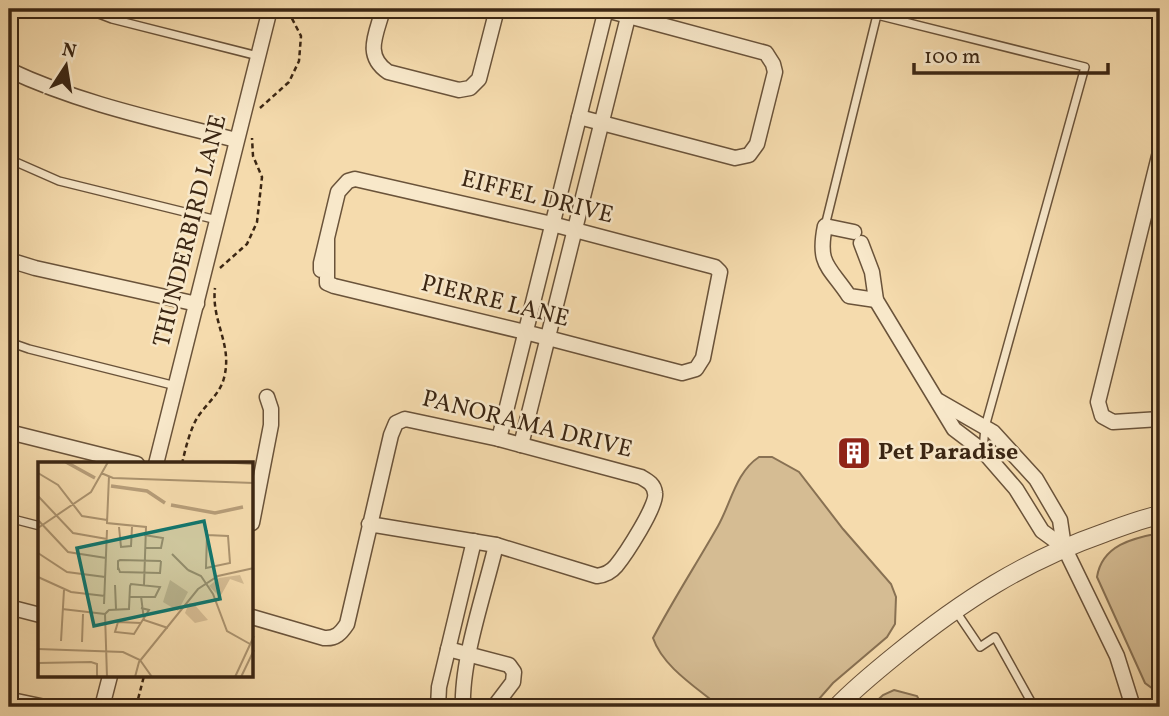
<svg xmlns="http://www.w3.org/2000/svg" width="1169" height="716" viewBox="0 0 1169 716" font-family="Vollkorn,serif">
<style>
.green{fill:#d5bc93;stroke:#887153;stroke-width:2}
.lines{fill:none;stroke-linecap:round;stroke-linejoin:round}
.service-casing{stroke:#6a533a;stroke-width:10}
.minor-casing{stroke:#6a533a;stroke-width:17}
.tertiary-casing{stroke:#6a533a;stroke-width:20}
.path{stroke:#3b2613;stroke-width:2.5;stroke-dasharray:5 3.5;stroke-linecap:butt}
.service{stroke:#f8e8ca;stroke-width:7}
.minor{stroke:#f8e8ca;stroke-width:14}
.tertiary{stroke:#f8e8ca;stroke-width:18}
.labels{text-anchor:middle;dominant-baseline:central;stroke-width:5;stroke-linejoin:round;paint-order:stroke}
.street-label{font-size:24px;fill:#3b2613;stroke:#f8e8ca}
.poi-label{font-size:24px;font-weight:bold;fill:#3b2613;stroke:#f8e8ca;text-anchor:start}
.inset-river{fill:none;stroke:#b69d79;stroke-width:3.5}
.inset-road{fill:none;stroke:#ab936f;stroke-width:2}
.view{fill:#0f766e;fill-opacity:0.15;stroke:#0f766e;stroke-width:3.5}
.inset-edge{fill:none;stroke:#3b2613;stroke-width:3.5}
</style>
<rect width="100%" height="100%" fill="#f5dbad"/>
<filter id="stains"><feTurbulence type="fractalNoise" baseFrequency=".00286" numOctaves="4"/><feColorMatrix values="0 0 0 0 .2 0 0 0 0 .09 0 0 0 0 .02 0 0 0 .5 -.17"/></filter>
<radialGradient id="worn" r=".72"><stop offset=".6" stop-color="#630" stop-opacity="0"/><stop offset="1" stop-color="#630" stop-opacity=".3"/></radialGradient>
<g class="green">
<path d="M759 457H772L799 472 843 529 891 584 896 597 895 624 887 637 833 683 812 707H720C696 687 663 667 653 638 673 600 697 563 718 526 731 503 736 472 759 457Z"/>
<path d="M1160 533V694L1145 683 1097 577C1102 545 1133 538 1160 533Z"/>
<path d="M894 690 917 696 923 707H870L883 695Z"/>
</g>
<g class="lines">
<g class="service-casing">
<g id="service">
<path d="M86 9 112 19 258 56"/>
<path d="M9 159 59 181 217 220"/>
<path d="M825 226 877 15 1085 67 985 427 983 450"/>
<path d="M9 342 29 349 176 386"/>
<path d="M9 518 40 526"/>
<path d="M955 610 980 647 995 637 1034 707"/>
<path d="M9 696 61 707"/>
</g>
</g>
<g class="minor-casing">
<g id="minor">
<path d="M383 9C377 33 363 55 388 72L459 90 470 88 479 79 497 9"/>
<path d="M9 70C81 104 159 120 236 140"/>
<path d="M579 117 735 158 749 155 757 144 775 72 773 64 766 53 606 10"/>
<path d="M1160 152 1098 402 1102 416 1113 422 1160 419"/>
<path d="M854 232 825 226C817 265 829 266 849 296L876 300"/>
<path d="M327 238V283L334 286 525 332 682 373 696 369 703 358 720 272 715 267 552 224 355 179 348 181 338 192 321 263V270L327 238"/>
<path d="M861 243 872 272 876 300 954 429 983 451 1016 489 1042 531 1064 547"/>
<path d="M9 260 35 268 197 304"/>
<path d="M939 401 993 432 1036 479 1060 520 1064 547 1117 656 1133 707"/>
<path d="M9 432 137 464"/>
<path d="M499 439 606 9"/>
<path d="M521 445 630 9"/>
<path d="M156 464 270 9"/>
<path d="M252 523 271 425V409L267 397"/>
<path d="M9 607 40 615"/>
<path d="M252 617 324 638C336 639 341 633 347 624L391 435 396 423 405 419 499 439 641 477C648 481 654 484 655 493 658 505 625 555 616 566 611 572 605 575 597 576L496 545 369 524"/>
<path d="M448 649 509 665 514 672 513 682 494 707"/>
<path d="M102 707 110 676"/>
<path d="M438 707 439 687 474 541"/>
<path d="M463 707C461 660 485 592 496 545"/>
</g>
</g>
<g class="tertiary-casing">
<path id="tertiary" d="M837 707C855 688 876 671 897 654 962 601 1024 561 1104 533 1123 526 1141 519 1160 515"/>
</g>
<g class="path">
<path d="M260 108 289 82 299 61 301 36 287 9"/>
<path d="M220 268 247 244 257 222 262 177 253 156 252 138"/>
<path d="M182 464C185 450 190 430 197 418 206 404 220 394 224 378 233 344 211 322 215 288"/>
<path d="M136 707 144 676"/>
</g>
<use href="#service" class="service"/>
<use href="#minor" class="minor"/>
<use href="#tertiary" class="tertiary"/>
</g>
<defs>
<g id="building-square" transform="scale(1.75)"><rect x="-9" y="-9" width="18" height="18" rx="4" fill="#8f2418" stroke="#f8e8ca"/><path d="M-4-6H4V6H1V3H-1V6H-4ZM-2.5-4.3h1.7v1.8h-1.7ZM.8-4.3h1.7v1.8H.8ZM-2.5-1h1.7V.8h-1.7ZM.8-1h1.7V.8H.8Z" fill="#fff"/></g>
</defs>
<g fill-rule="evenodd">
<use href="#building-square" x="854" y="453"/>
</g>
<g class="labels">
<g class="street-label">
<text transform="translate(537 198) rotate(14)">EIFFEL DRIVE</text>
<text transform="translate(191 231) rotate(-76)">THUNDERBIRD LANE</text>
<text transform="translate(495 302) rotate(14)">PIERRE LANE</text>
<text transform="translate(527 425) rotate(14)">PANORAMA DRIVE</text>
</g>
<g class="poi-label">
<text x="878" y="453">Pet Paradise</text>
</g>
</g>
<g transform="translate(38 462)">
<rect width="215" height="215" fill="#f5dbad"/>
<path d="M202 113 206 122 192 117 182 135 171 124 181 116ZM132 118 150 130 140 149 125 140ZM151 141H155L170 158 157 161 147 151Z" fill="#d5bc93"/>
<path class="inset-river" d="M28 0 57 16M73 24 109 29 127 41M133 43 177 51 205 45"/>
<path class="inset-road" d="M179 0 216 2M0 11 20 23 44 54 69 58M63 11 75 16 216 21M71 14 69 61 108 65 106 123M0 34 35 71 69 77M0 58 30 90 68 96M81 65 83 85 93 84 94 65M0 66 53 30 70 0M106 73 125 76 123 86H107M169 73 190 74 192 101 168 106V105L169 73V68M0 91 29 110 67 115M134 92 150 108M123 99 122 111 82 110 80 105V108V99L82 98 123 99M150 108 163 114 175 132 189 169 212 182M0 115 33 130 67 134M77 123 78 147M103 134 106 158 130 166M66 142 69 68M103 146 111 148 96 172 77 170 80 160 103 161M24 147 67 152M67 152 71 148 91 147 92 124 93 122 122 125 117 135H91M67 152 69 215M23 179 26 128M44 180 45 152M0 187 85 190 102 198 114 215M0 211 1 201 53 200 59 202V215M97 215 101 200 160 127 180 114 216 106M197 215 216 174M203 215 216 188"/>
<path class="view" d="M166 59 182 137 56 164 39 86Z"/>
<rect width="215" height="215" class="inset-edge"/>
</g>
<rect width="1169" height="716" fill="none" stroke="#f5dbad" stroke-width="35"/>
<rect x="10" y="10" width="1148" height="695" fill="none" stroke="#3b2613" stroke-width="3.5"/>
<rect x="18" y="18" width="1134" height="681" fill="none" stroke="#3b2613" stroke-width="2"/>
<g transform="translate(66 66) rotate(12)" stroke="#f8e8ca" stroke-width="5" paint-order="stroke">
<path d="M0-5L12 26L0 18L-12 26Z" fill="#3b2613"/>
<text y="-10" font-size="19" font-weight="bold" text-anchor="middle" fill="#3b2613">N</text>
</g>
<path d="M914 63v10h194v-10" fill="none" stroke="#3b2613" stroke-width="3.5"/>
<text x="924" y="63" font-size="21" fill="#3b2613" stroke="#f8e8ca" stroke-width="5" paint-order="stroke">100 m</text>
<rect width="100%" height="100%" filter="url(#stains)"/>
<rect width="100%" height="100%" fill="url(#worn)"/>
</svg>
